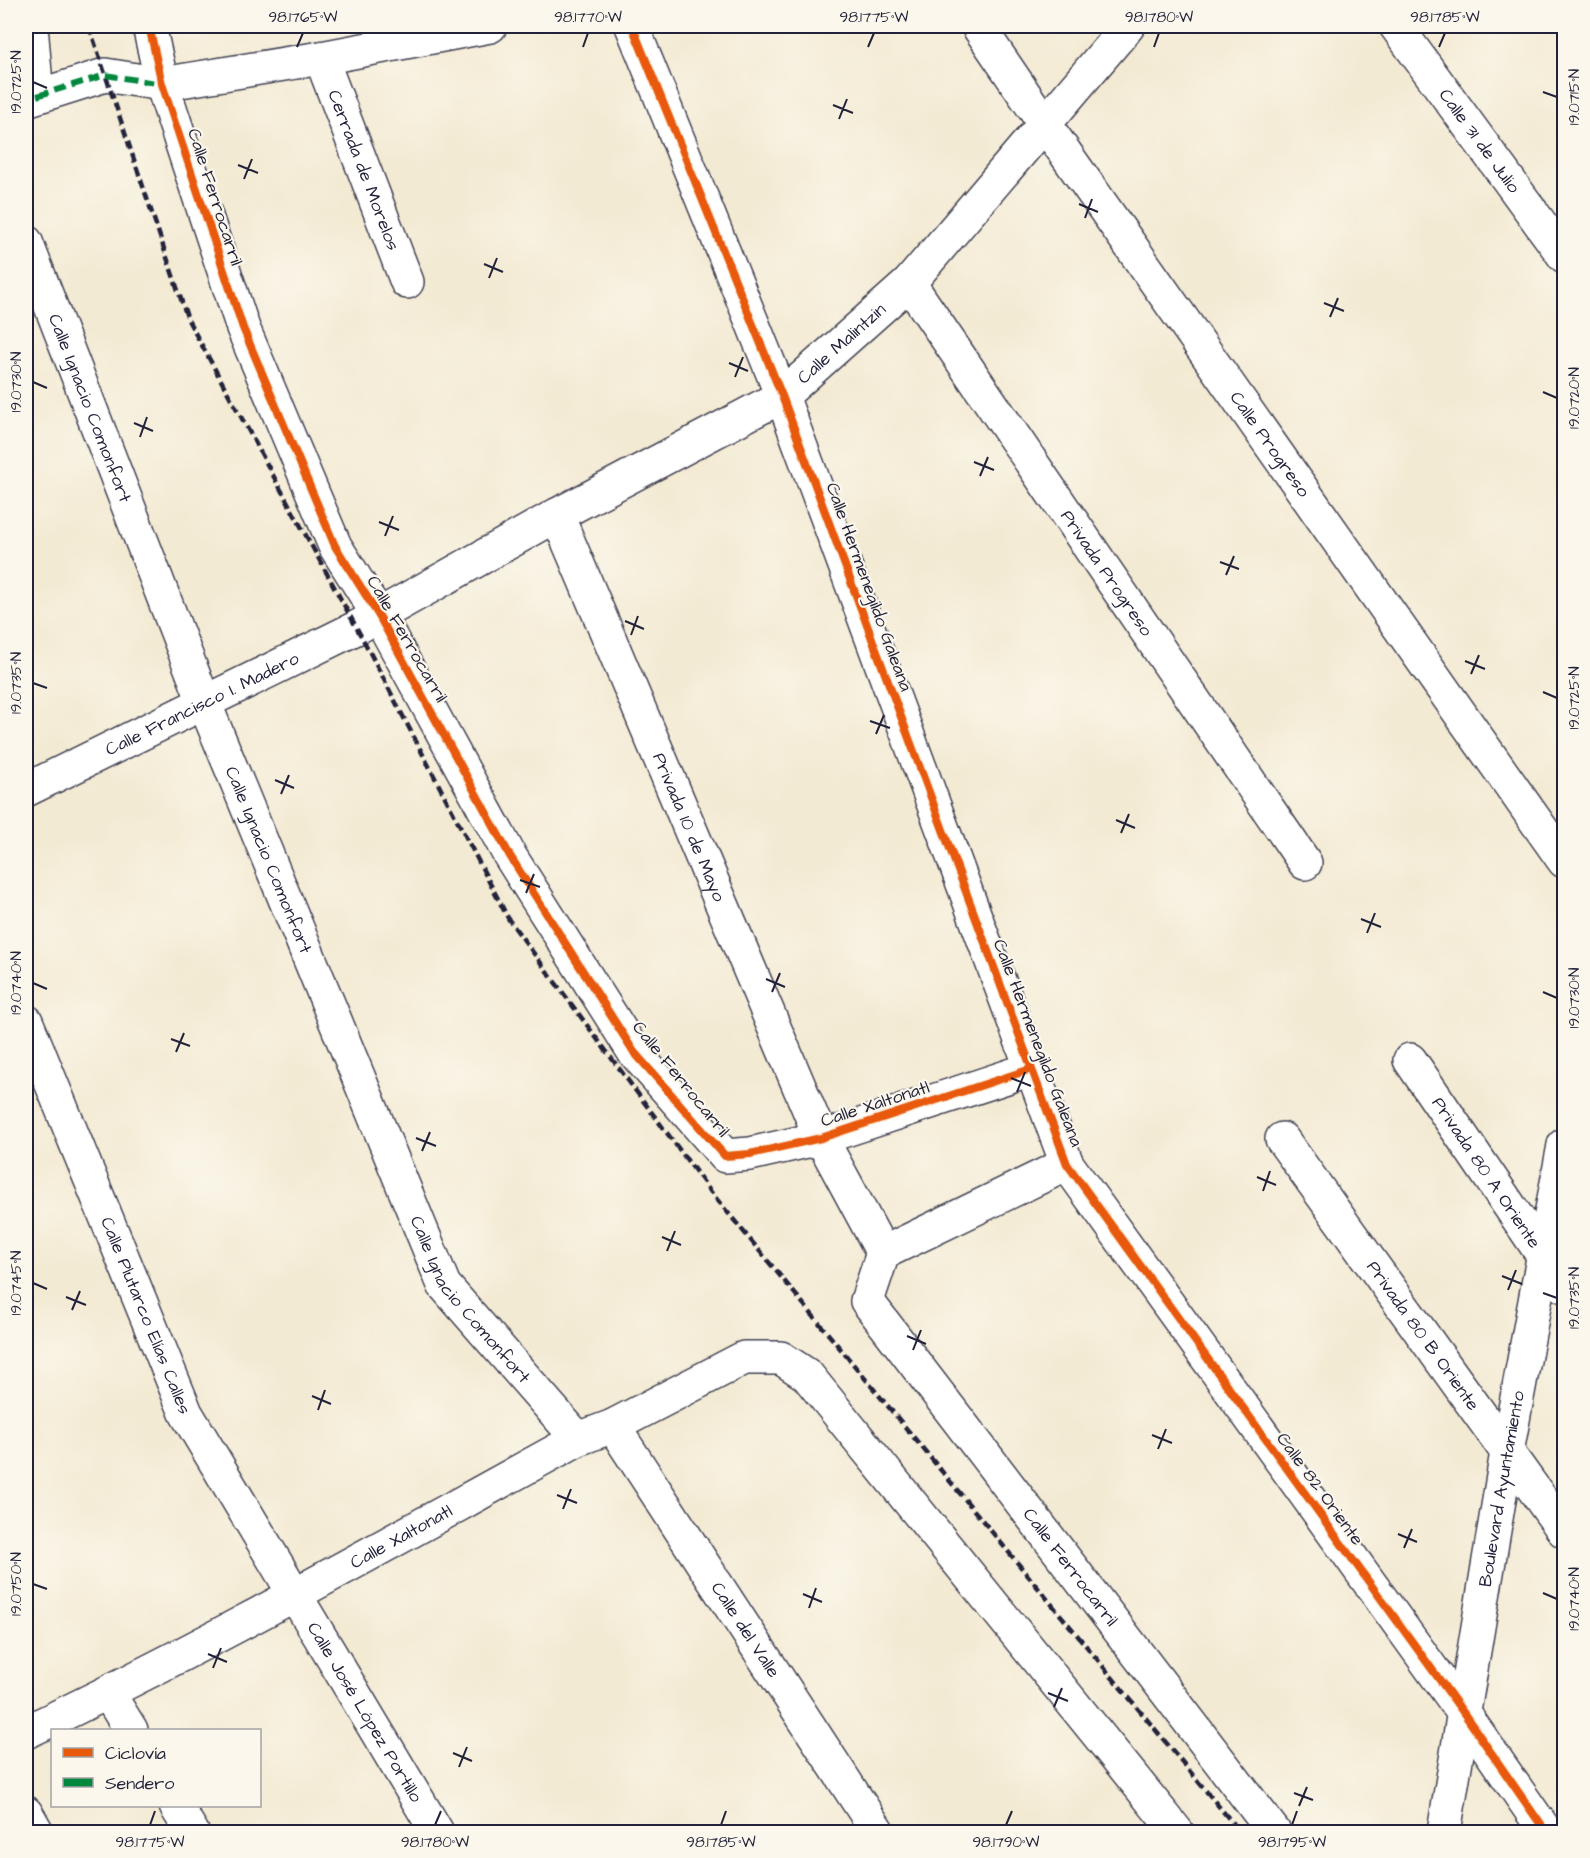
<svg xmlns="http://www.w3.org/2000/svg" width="1590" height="1858" viewBox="0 0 1590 1858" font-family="'Architects Daughter',sans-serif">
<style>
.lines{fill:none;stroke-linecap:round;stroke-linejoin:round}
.minor-casing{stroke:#414052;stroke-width:36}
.minor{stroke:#fff;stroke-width:33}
.rail{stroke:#22223b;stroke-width:4.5;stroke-dasharray:9 4.5;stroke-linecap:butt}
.quiet{stroke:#00873e;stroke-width:6;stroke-dasharray:12 6;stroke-linecap:butt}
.cycleway-casing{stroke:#fbf7ec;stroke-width:11}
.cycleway{stroke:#e8590c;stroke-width:8}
.ticks{fill:none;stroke:#22223b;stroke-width:2}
.labels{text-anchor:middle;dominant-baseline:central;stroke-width:4.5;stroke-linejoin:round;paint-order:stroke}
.street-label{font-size:18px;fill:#22223b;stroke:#fbf7ec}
.neatline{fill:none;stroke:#22223b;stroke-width:2}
.ticks-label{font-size:15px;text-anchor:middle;fill:#22223b}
</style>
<rect width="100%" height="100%" fill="#fbf7ec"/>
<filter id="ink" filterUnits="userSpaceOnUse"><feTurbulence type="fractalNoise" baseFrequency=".0167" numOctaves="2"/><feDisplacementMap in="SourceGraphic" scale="12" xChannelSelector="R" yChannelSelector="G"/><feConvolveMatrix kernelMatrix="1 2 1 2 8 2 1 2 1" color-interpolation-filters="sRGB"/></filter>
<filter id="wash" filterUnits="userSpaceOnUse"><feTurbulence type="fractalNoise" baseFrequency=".008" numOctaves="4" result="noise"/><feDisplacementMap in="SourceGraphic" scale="24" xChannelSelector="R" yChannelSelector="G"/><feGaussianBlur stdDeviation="1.35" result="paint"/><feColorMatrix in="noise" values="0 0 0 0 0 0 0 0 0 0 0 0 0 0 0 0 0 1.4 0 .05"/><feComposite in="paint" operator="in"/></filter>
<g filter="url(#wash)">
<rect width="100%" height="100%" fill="#f3ead3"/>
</g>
<g filter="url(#ink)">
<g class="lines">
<g class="minor-casing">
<g id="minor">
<path d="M31 26 37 96"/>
<path d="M149 26 162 84 243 328 335 546 379 616 510 856 634 1052 725 1156 750 1154 821 1138 1031 1069"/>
<path d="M632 26 782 396 1067 1164 1465 1715 1546 1832"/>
<path id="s1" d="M978 26 1044 123 1564 861"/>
<path id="s2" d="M1396 26 1564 256"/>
<path id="s3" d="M321 58 407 282"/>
<path d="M26 100 105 75 162 84 321 58 490 26"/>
<path id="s4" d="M26 242 204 702 444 1285 578 1439"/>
<path id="s5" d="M909 283 1305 863"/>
<path id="s6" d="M557 515 821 1138 883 1253"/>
<path id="s7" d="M26 790 356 628 557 515 782 396 909 283 1128 26"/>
<path id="s8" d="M26 1021 186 1413 437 1832"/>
<path id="s9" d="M1410 1060 1564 1286"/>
<path id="s10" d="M1282 1139 1564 1531"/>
<path id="s11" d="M1067 1164 883 1253 867 1301 1274 1832"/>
<path id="s12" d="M613 1426 878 1832"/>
<path d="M108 1693 131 1730"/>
<path id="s13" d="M26 1732C214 1643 395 1539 578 1439L613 1426 744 1358H781L807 1375 1177 1832"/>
<path d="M176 1806 192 1832"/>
<path d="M26 1813 37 1832"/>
<path id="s14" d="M1444 1832 1507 1452 1564 1145"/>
</g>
</g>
<use href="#minor" class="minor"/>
<path class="rail" d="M89 26 188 320 366 645 509 920 710 1191 1240 1832"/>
<path class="quiet" d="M37 96 105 75 162 84"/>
<g class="cycleway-casing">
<g id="cycleway">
<path d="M149 26 162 84 243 328 335 546 379 616 510 856 634 1052 725 1156 750 1154 821 1138 1031 1069"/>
<path d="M632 26 782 396 1067 1164 1465 1715 1546 1832"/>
</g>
</g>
<use href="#cycleway" class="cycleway"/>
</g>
</g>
<path class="ticks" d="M297 47 303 33M583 47 588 33M868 47 874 33M1154 47 1159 33M1439 47 1445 33M33 82 47 88M1543 92 1557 97M833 105 853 113M839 119 847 99M238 165 258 173M244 179 252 159M1079 204 1098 212M1085 218 1092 199M484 264 503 272M489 278 497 258M1324 303 1344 311M1330 317 1338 298M729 363 748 371M735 377 743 357M33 382 47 388M1543 392 1557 398M134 423 153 431M140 437 147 417M974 462 994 470M980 476 988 457M379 522 399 530M385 536 393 516M1220 562 1239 569M1226 575 1234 556M625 621 644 629M631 635 638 616M1465 661 1485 669M1471 674 1479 655M33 683 47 688M1543 692 1557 698M870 721 890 728M876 734 884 715M275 780 294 788M281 794 289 775M1116 820 1135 828M1121 833 1129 814M520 880 540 887M526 893 534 874M1361 919 1381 927M1367 933 1375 913M766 979 785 987M33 983 47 989M772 992 780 973M1543 992 1557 998M171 1039 190 1046M176 1052 184 1033M1011 1078 1031 1086M1017 1092 1025 1072M416 1138 436 1146M422 1151 430 1132M1257 1177 1276 1185M1263 1191 1270 1171M662 1237 681 1245M667 1251 675 1231M1502 1276 1522 1284M33 1283 47 1289M1508 1290 1516 1270M1543 1293 1557 1298M66 1297 86 1305M72 1310 80 1291M907 1336 926 1344M913 1350 921 1330M312 1396 331 1404M318 1410 325 1390M1152 1435 1172 1443M1158 1449 1166 1429M557 1495 577 1503M563 1509 571 1489M1398 1534 1417 1542M1404 1548 1412 1529M33 1584 47 1589M1543 1593 1557 1599M803 1594 822 1602M809 1608 816 1588M208 1654 227 1662M213 1668 221 1648M1048 1693 1068 1701M1054 1707 1062 1688M453 1753 472 1761M459 1767 467 1747M1294 1793 1313 1800M1299 1806 1307 1787M150 1825 155 1811M435 1825 441 1811M721 1825 726 1811M1006 1825 1012 1811M1292 1825 1297 1811"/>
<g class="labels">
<g class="street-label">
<text stroke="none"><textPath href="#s2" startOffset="142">Calle 31 de Julio</textPath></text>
<text stroke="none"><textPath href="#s3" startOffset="120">Cerrada de Morelos</textPath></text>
<text transform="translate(215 197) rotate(72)">Calle Ferrocarril</text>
<text stroke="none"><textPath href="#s7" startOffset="932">Calle Malintzin</textPath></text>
<text stroke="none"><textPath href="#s4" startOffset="178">Calle Ignacio Comonfort</textPath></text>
<text stroke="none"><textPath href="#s1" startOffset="510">Calle Progreso</textPath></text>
<text stroke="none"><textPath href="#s5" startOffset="351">Privada Progreso</textPath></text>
<text transform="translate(869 587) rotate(70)">Calle Hermenegildo Galeana</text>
<text transform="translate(407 639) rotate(60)">Calle Ferrocarril</text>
<text stroke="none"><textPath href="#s7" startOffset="196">Calle Francisco I. Madero</textPath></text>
<text stroke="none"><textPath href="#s6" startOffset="339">Privada 10 de Mayo</textPath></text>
<text stroke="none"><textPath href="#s4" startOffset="664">Calle Ignacio Comonfort</textPath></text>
<text transform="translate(1038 1043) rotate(69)">Calle Hermenegildo Galeana</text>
<text transform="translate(681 1079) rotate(51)">Calle Ferrocarril</text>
<text transform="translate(875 1104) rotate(-18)">Calle Xaltonatl</text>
<text stroke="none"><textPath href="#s9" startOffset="136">Privada 80 A Oriente</textPath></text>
<text stroke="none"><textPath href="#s4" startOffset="1150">Calle Ignacio Comonfort</textPath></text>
<text stroke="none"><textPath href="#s8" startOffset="318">Calle Plutarco Elías Calles</textPath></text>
<text stroke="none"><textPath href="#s10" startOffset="242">Privada 80 B Oriente</textPath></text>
<text stroke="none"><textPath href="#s14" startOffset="348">Boulevard Ayuntamiento</textPath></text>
<text transform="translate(1320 1489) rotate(54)">Calle 82 Oriente</text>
<text stroke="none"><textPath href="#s13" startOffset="423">Calle Xaltonatl</textPath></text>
<text stroke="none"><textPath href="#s11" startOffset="590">Calle Ferrocarril</textPath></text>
<text stroke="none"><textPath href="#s12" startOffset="243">Calle del Valle</textPath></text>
<text stroke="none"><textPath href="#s8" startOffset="772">Calle José López Portillo</textPath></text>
</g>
</g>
<rect width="1590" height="1858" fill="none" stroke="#fbf7ec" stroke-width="66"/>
<rect x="51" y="1729" width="210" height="78" fill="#fbf7ec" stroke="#a4a2a5" stroke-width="1.5"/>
<rect x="63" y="1748" width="30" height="9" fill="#e8590c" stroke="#a4a2a5" stroke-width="1.5"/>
<text x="105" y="1759" font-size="18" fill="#22223b">Ciclovía</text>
<rect x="63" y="1778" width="30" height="9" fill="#00873e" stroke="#a4a2a5" stroke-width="1.5"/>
<text x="105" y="1789" font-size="18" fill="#22223b">Sendero</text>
<rect x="33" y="33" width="1524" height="1792" class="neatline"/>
<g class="ticks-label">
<text x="303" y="22">98.1765°W</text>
<text x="588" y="22">98.1770°W</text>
<text x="874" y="22">98.1775°W</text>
<text x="1159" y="22">98.1780°W</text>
<text x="1445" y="22">98.1785°W</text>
<text transform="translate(16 82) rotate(-90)" y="5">19.0725°N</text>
<text transform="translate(1574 97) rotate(-90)" y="5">19.0715°N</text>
<text transform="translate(16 382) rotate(-90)" y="5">19.0730°N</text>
<text transform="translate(1574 398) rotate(-90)" y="5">19.0720°N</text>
<text transform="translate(16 683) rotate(-90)" y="5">19.0735°N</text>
<text transform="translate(1574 698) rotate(-90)" y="5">19.0725°N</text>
<text transform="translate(16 983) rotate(-90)" y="5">19.0740°N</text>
<text transform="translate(1574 998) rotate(-90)" y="5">19.0730°N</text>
<text transform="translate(16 1283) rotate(-90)" y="5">19.0745°N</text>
<text transform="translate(1574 1298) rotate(-90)" y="5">19.0735°N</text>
<text transform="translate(16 1584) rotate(-90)" y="5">19.0750°N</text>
<text transform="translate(1574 1599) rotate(-90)" y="5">19.0740°N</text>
<text x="150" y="1847">98.1775°W</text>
<text x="435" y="1847">98.1780°W</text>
<text x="721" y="1847">98.1785°W</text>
<text x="1006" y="1847">98.1790°W</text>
<text x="1292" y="1847">98.1795°W</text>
</g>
</svg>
